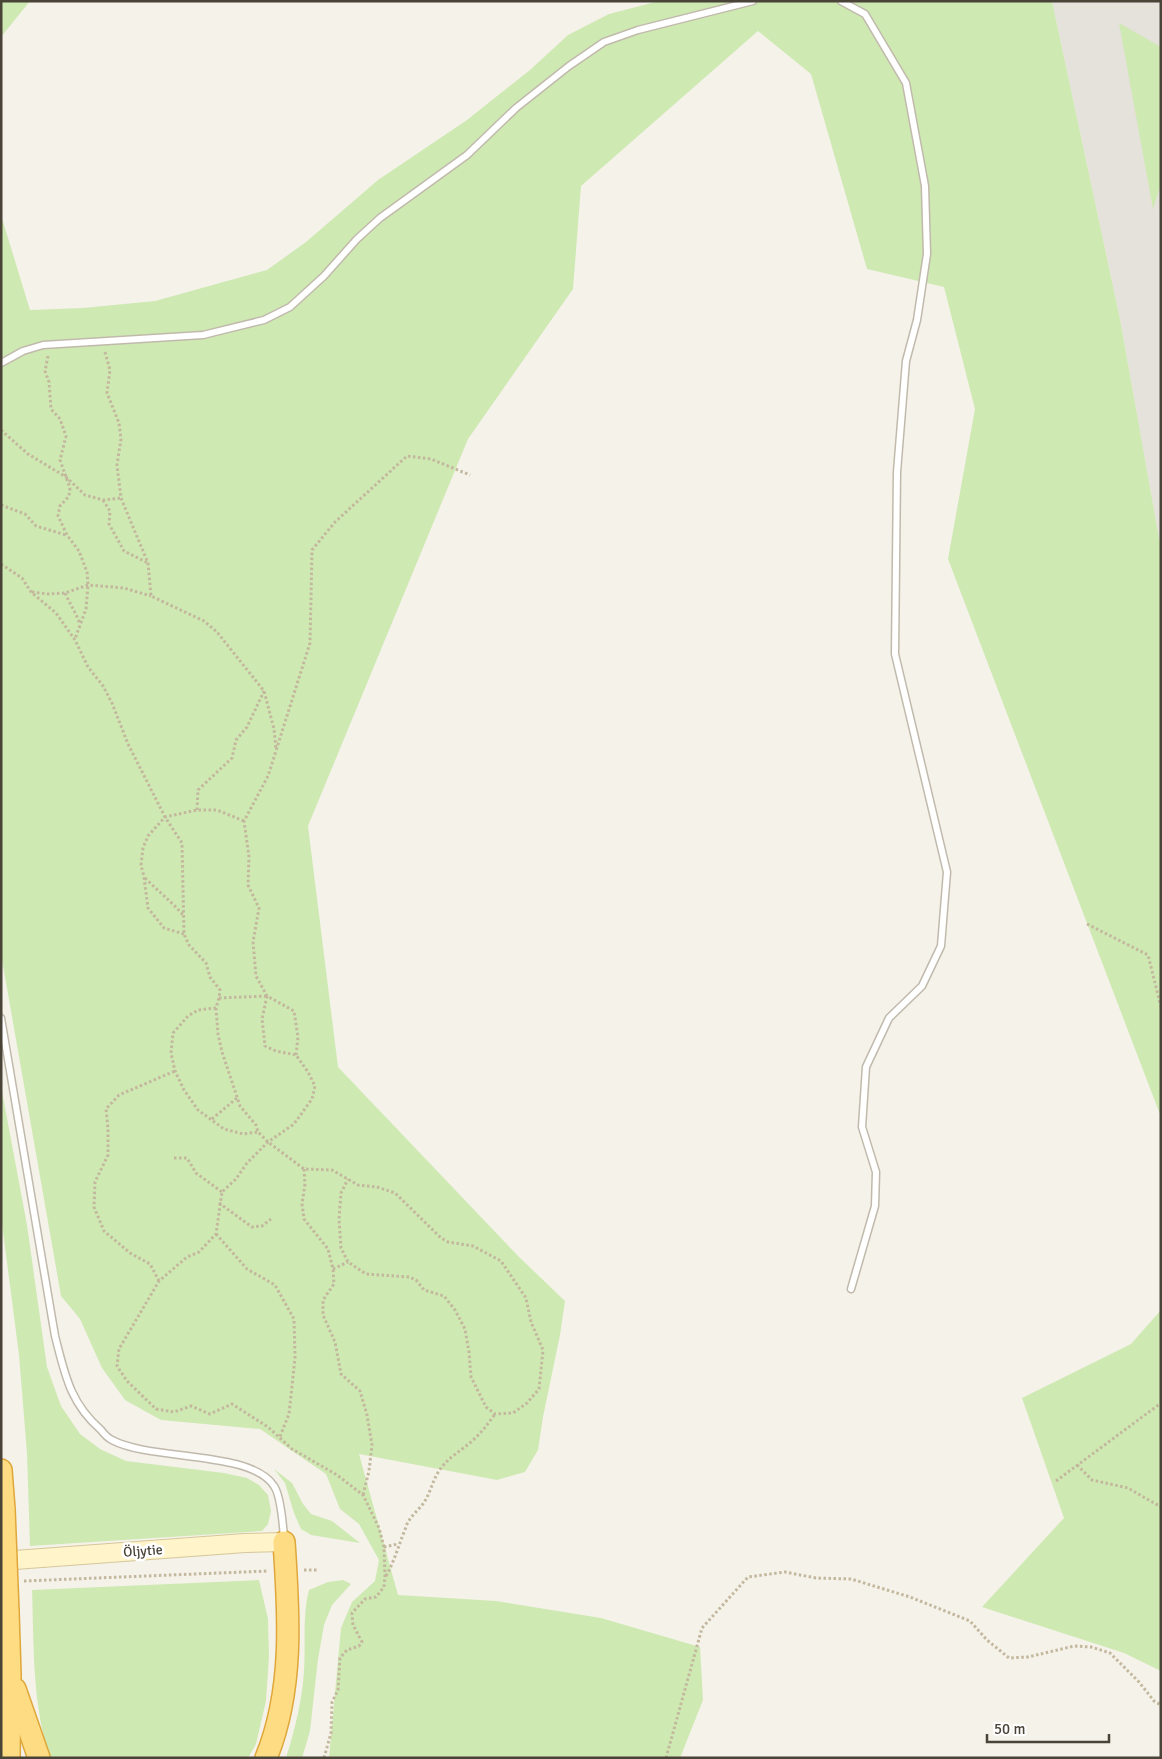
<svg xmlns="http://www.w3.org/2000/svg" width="1162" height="1759" viewBox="0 0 1162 1759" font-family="Signika,sans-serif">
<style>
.industrial{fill:#e5e1db}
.green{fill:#cfe9b3}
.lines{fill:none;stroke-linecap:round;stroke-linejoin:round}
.service-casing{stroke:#c1baac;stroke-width:9}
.secondary-casing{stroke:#d5c79a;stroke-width:20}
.trunk-casing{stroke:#dfa73a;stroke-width:24}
.path{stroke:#c3b79d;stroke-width:3;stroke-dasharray:2.5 2.5;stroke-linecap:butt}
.service{stroke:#fff;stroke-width:6}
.secondary{stroke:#fff4ca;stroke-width:18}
.trunk{stroke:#fedc83;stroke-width:21}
.trunk-bridge-casing{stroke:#dfa73a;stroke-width:24;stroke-linecap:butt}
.trunk-bridge{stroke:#fedc83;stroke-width:21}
.labels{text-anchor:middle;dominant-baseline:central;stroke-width:5;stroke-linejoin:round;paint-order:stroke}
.street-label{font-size:14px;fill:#494338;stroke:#fff}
</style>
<rect width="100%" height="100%" fill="#f5f2ea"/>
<path class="industrial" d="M1052 1H1161V549L1120 319Z"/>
<g class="green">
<path d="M1 1H30L1 37Z"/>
<path d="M659 1H1052L1120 319 1161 549V1117L948 559 975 409 944 287 867 269 811 74 758 31 581 186 573 289 468 439 308 826 338 1067 518 1256 565 1301 560 1335 543 1417 538 1450 525 1472 497 1480 359 1454 398 1595 496 1601 601 1618 700 1647 703 1700 680 1758H329L341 1628 352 1602 375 1581 379 1560 359 1524 340 1509 326 1474 260 1429 161 1420 125 1400 102 1368 80 1319 61 1296 1 954V215L30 310 83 308 155 301 267 270 306 242 378 180 467 120 530 70 568 35 609 14Z"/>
<path d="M1119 23 1161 47V184L1153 209Z"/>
<path d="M1 1086 27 1225 47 1367 61 1406 80 1434 100 1449 126 1461 224 1473 247 1478 259 1485 268 1495 271 1511 268 1524 262 1531 30 1546 27 1453 19 1355 1 1216Z"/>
<path d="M1161 1310V1671L1124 1653 982 1607 1064 1518 1022 1398 1131 1344Z"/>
<path d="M274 1469 292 1483 303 1504 311 1514 332 1521 360 1543 311 1535 301 1529 294 1513 285 1483Z"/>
<path d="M259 1580 268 1619 269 1656 266 1701 256 1744 248 1758H50C32 1704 34 1646 32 1590Z"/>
<path d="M343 1580 351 1584 332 1605 324 1625 318 1659 310 1731 302 1758H286C295 1729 302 1701 304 1671 306 1643 302 1616 309 1590L328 1582Z"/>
</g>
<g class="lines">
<g class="service-casing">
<g id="service">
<path d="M841 1 865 14 906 83 925 186 927 254 917 320 906 361 897 472 895 654 947 872 941 946 922 986 889 1018 866 1067 862 1127 876 1172 875 1206 851 1289"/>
<path d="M1 363 23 351 43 345 203 335 264 320 290 307 324 276 357 239 380 218 467 155 516 108 569 66 604 42 638 30 753 1"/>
<path d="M1 1018 55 1336C65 1375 70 1403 101 1430 104 1434 108 1438 112 1440 151 1461 251 1450 274 1486 281 1496 283 1525 284 1538"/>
</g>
</g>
<g class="secondary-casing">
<path id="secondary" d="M1 1561 245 1543 284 1542"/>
</g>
<g class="trunk-casing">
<g id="trunk">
<path d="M1 1470 4 1509"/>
<path d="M8 1612 10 1675 9 1758"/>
<path d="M15 1689 39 1758"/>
<path d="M266 1758C294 1690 289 1614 284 1542"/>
</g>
</g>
<g class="path">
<path d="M105 352 110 370 107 393 119 423 121 439 117 465 121 498 148 563 151 596 204 621 217 632 264 691 274 729 276 749"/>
<path d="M48 356 45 371 49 382 51 409 60 419 66 436 60 460 70 488 69 496 60 506 58 516 67 535 79 551 87 572 88 585 86 609 75 639"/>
<path d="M1 430 28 454 66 477 85 495 103 500 121 498"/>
<path d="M103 500 110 511 109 524 124 551 148 563"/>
<path d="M1 505 25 514 36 526 66 535"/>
<path d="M1 564 22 578 31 592 56 613 75 640 88 667 103 686 112 703 128 744 165 817 182 843 184 934 189 945 206 963 210 977 220 990 219 998 216 1008 218 1034 222 1052 240 1106 256 1125 258 1132 268 1142 304 1169 332 1170 358 1185 377 1187 395 1193 441 1238 448 1242 473 1246 501 1261 526 1298 531 1322 543 1350 539 1389 527 1403 513 1413 495 1414 486 1407 471 1377 469 1352 465 1329 455 1310 444 1296 424 1290 416 1280 409 1277 366 1274 348 1262 341 1248 339 1219 341 1193 348 1179"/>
<path d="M32 592 48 594 65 593 88 585 124 588 151 596"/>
<path d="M65 593C70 604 76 613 80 624"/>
<path d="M197 810 198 790 232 758 236 740 247 727 264 691"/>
<path d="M145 878C158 891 172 902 184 916"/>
<path d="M1087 924 1148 955 1161 1007"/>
<path d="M184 934 164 928 148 908 144 877 141 865 143 848 148 836 165 817 197 810H217L244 821"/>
<path d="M267 996 262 1019 265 1046 276 1051 296 1055 308 1072 315 1086 312 1099 294 1124 268 1142 247 1163 236 1179 222 1192 216 1234 199 1252 187 1257 159 1281 119 1349 117 1366 127 1381 156 1409 174 1412 191 1406 210 1414 232 1404 268 1427 292 1449 337 1475 363 1495 379 1528 384 1547 385 1576 384 1587 376 1597 365 1599 352 1613 353 1625 362 1642 359 1646 347 1650 340 1658 338 1690 332 1702 331 1733 324 1758"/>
<path d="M219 998 267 996"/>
<path d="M216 1008 198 1010 188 1016 173 1033 171 1053 175 1071 184 1090 198 1110 224 1129 243 1134 258 1132"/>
<path d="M296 1055 298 1037 294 1011 267 996 256 976 253 942 259 908 248 885 249 857 244 821 268 776 310 643 312 550 335 522 407 456 431 459 470 475"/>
<path d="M212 1119 237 1098"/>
<path d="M174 1158H187L196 1173 222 1192"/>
<path d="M304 1169 305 1184 302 1204 304 1219 328 1249 333 1269 334 1284 323 1300V1315L335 1342 341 1374 360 1391 367 1415 372 1445 369 1471 363 1495"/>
<path d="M219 1203 252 1227 262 1226 271 1219"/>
<path d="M216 1234 247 1269 275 1285 294 1319 295 1358 289 1414 279 1439"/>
<path d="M333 1269 348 1262"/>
<path d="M159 1281 150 1264 130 1253 104 1231 94 1207 95 1182 108 1155V1129L106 1109 119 1095 175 1071"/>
<path d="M1077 1465 1092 1480 1128 1488 1161 1507"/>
<path d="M1056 1481 1161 1403"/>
<path d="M384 1547 398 1544"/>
<path d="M304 1570H318"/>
<path d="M386 1576C395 1560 399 1544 406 1527 409 1516 421 1509 426 1499 431 1490 433 1480 439 1471 447 1458 461 1451 472 1441 481 1433 488 1424 495 1414"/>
<path d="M24 1581 268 1571"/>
<path d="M666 1758 702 1628 748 1577 785 1572 816 1578 851 1579 910 1597 970 1621 987 1640 1009 1658 1028 1657 1074 1646 1091 1647 1110 1653 1139 1682 1154 1701 1161 1705"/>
</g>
<use href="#service" class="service"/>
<use href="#secondary" class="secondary"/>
<use href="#trunk" class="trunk"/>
<g class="trunk-bridge-casing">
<path id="trunk-bridge" d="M4 1509 8 1612"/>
</g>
<use href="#trunk-bridge" class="trunk-bridge"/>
</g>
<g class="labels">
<g class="street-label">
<text transform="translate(143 1551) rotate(-4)">Öljytie</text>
</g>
</g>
<rect width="1162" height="1759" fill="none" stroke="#494338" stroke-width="5"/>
<path d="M987 1734v8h122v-8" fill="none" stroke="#494338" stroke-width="2.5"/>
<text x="994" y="1734" font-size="15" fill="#494338" stroke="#ffffff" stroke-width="4" paint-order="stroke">50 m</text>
</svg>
